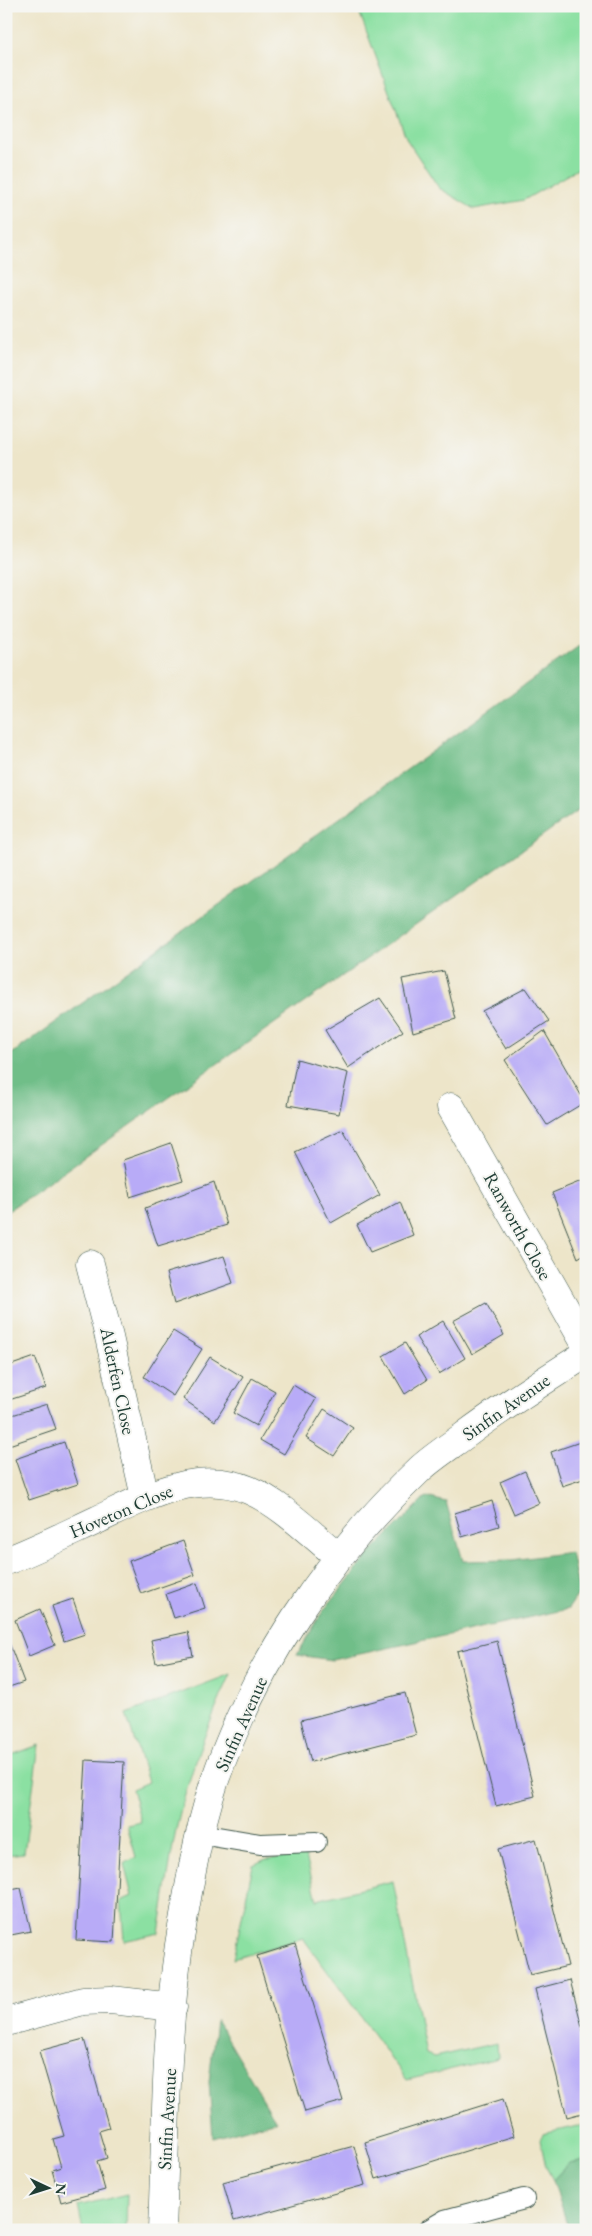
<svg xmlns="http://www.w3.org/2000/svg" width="592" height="2236" viewBox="0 0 592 2236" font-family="'EB Garamond',serif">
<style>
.green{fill:#8be0a2;stroke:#558e6b}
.forest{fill:#70be88;stroke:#487e5e}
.building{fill:#b8abf7}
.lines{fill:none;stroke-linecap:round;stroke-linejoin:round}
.service-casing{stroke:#3e564a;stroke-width:22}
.minor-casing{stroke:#3e564a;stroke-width:29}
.tertiary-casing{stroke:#3e564a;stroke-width:29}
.service{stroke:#fff;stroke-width:20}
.minor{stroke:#fff;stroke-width:28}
.tertiary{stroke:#fff;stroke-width:28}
.labels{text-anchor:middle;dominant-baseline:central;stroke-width:4;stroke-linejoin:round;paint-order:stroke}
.street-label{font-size:19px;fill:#1f3d34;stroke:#f6f6f2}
</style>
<rect width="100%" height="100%" fill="#f6f6f2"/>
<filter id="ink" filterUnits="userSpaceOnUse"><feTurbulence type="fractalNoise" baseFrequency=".02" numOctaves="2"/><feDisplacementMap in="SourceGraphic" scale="10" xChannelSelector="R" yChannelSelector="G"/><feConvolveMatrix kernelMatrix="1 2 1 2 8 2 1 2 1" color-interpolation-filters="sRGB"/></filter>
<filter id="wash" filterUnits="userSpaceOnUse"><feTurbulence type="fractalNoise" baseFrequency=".0096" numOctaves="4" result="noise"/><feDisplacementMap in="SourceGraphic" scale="20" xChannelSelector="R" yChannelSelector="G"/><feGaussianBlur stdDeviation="1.12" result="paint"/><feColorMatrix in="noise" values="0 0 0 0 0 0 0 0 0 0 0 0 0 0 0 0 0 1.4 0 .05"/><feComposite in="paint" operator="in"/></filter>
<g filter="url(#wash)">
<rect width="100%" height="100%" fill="#ede5c9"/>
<g class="green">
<path d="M357 6H586V164L524 200 474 209 439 188 407 140Z"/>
<path d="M231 1674C208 1724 188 1776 176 1830 169 1864 165 1899 159 1933L124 1941 121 1901 132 1896 124 1864 136 1857 127 1825 141 1822 132 1789 148 1782 126 1714Z"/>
<path d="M39 1745 24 1853 6 1855V1757Z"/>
<path d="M306 1856 317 1900 393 1881 426 2054 434 2057 497 2043 498 2058 407 2080 303 1938 233 1959 253 1865 266 1859Z"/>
<path d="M586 2124V2160L569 2163 553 2180 546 2167 540 2139 543 2134Z"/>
<path d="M127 2194 126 2230H83L78 2206Z"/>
</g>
<g class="forest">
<path d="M586 641V805L6 1212V1058Z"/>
<path d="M426 1497 446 1502 463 1561 512 1560 571 1552 579 1593 568 1609 332 1660 297 1655 323 1611 371 1552Z"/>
<path d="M216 2020 276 2121 213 2138 209 2082Z"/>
<path d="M586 2160V2230H569L553 2180 569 2163Z"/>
</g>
<g id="blocks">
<g class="building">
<path d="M444 971 456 1019 413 1032 402 979Z"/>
<path d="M526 988 549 1021 506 1049 482 1011Z"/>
<path d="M380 998 403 1031 348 1068 325 1030Z"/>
<path d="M544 1031 585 1102 547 1125 505 1060Z"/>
<path d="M297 1059 348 1073 339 1114 288 1105Z"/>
<path d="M343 1130 380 1195 331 1223 295 1152Z"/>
<path d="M171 1143 183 1180 130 1197 123 1160Z"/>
<path d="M584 1180 586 1253 578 1258 552 1193Z"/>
<path d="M214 1182 227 1225 158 1246 145 1208Z"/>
<path d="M400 1202 413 1235 370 1252 357 1225Z"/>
<path d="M224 1256 233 1283 174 1304 166 1273Z"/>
<path d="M486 1303 504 1335 472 1354 453 1321Z"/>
<path d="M443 1321 465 1358 439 1374 416 1337Z"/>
<path d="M173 1331 202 1349 173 1396 144 1377Z"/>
<path d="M405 1343 427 1380 405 1394 383 1356Z"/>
<path d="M35 1357 46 1388 6 1401V1367Z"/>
<path d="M210 1357 243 1377 215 1421 183 1399Z"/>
<path d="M252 1378 275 1391 256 1426 233 1413Z"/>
<path d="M293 1385 316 1399 284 1454 260 1440Z"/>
<path d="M47 1404 56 1429 6 1446V1417Z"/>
<path d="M324 1409 353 1428 334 1456 306 1438Z"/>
<path d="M586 1440V1478L562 1486 551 1452Z"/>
<path d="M64 1442 78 1484 29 1500 15 1459Z"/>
<path d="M525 1471 539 1503 514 1514 500 1482Z"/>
<path d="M492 1501 499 1526 462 1537 455 1513Z"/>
<path d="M183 1541 195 1575 141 1594 129 1561Z"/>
<path d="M197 1583 205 1608 174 1618 166 1594Z"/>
<path d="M73 1599 85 1634 64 1641 52 1606Z"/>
<path d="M40 1609 55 1645 29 1656 15 1620Z"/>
<path d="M188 1632 193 1656 156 1663 151 1640Z"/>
<path d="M6 1635 24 1682 6 1688Z"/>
<path d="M497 1641 535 1796 496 1806 457 1651Z"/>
<path d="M405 1693 416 1735 311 1762 301 1720Z"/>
<path d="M86 1760 124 1762 114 1942 76 1940Z"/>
<path d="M536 1839 568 1966 530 1975 498 1849Z"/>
<path d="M21 1888 31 1931 6 1936V1891Z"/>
<path d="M295 1944 343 2101 305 2112 257 1956Z"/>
<path d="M570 1980 586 2042V2112L567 2117 535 1989Z"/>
<path d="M84 2039 109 2128 99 2131 107 2158 97 2161 105 2190 61 2202 52 2170 61 2167 53 2139 64 2136 39 2051Z"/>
<path d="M503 2099 514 2136 376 2179 365 2142Z"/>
<path d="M354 2146 365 2185 234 2221 223 2182Z"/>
</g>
</g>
</g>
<g filter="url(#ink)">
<use href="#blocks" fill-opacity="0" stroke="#3e564a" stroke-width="1"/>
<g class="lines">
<g class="service-casing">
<g id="service">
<path d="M200 1834 260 1844 316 1842"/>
<path d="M428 2230 445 2220 524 2199"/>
</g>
</g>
<g class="minor-casing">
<g id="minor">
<path d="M451 1107 586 1345"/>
<path d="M90 1264 109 1337 145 1497"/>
<path d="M6 1561C37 1549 67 1534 97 1520 144 1498 196 1468 249 1490 280 1503 312 1535 338 1556"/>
<path d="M6 2022 83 2001 111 2000 173 2007"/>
</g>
</g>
<g class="tertiary-casing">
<path id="tertiary" d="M162 2230C166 2135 165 2039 179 1945 188 1891 197 1835 214 1783 255 1663 328 1556 420 1469 432 1458 447 1448 461 1438 501 1408 543 1381 586 1354"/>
</g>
<use href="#service" class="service"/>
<use href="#minor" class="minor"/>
<use href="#tertiary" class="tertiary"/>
</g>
</g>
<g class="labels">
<g class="street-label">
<text transform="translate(518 1226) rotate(61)">Ranworth Close</text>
<text transform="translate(118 1381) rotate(78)">Alderfen Close</text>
<text transform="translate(506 1407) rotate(-35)">Sinfin Avenue</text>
<text transform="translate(121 1511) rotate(-23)">Hoveton Close</text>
<text transform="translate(241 1724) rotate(-66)">Sinfin Avenue</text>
<text transform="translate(167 2119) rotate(-87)">Sinfin Avenue</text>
</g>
</g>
<rect width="592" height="2236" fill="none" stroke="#f6f6f2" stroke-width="25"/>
<g transform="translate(48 2188) rotate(94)" stroke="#f6f6f2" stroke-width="4" paint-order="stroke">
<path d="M0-4L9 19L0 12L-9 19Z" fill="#1f3d34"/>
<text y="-8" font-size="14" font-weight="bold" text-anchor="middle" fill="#1f3d34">N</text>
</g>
</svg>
